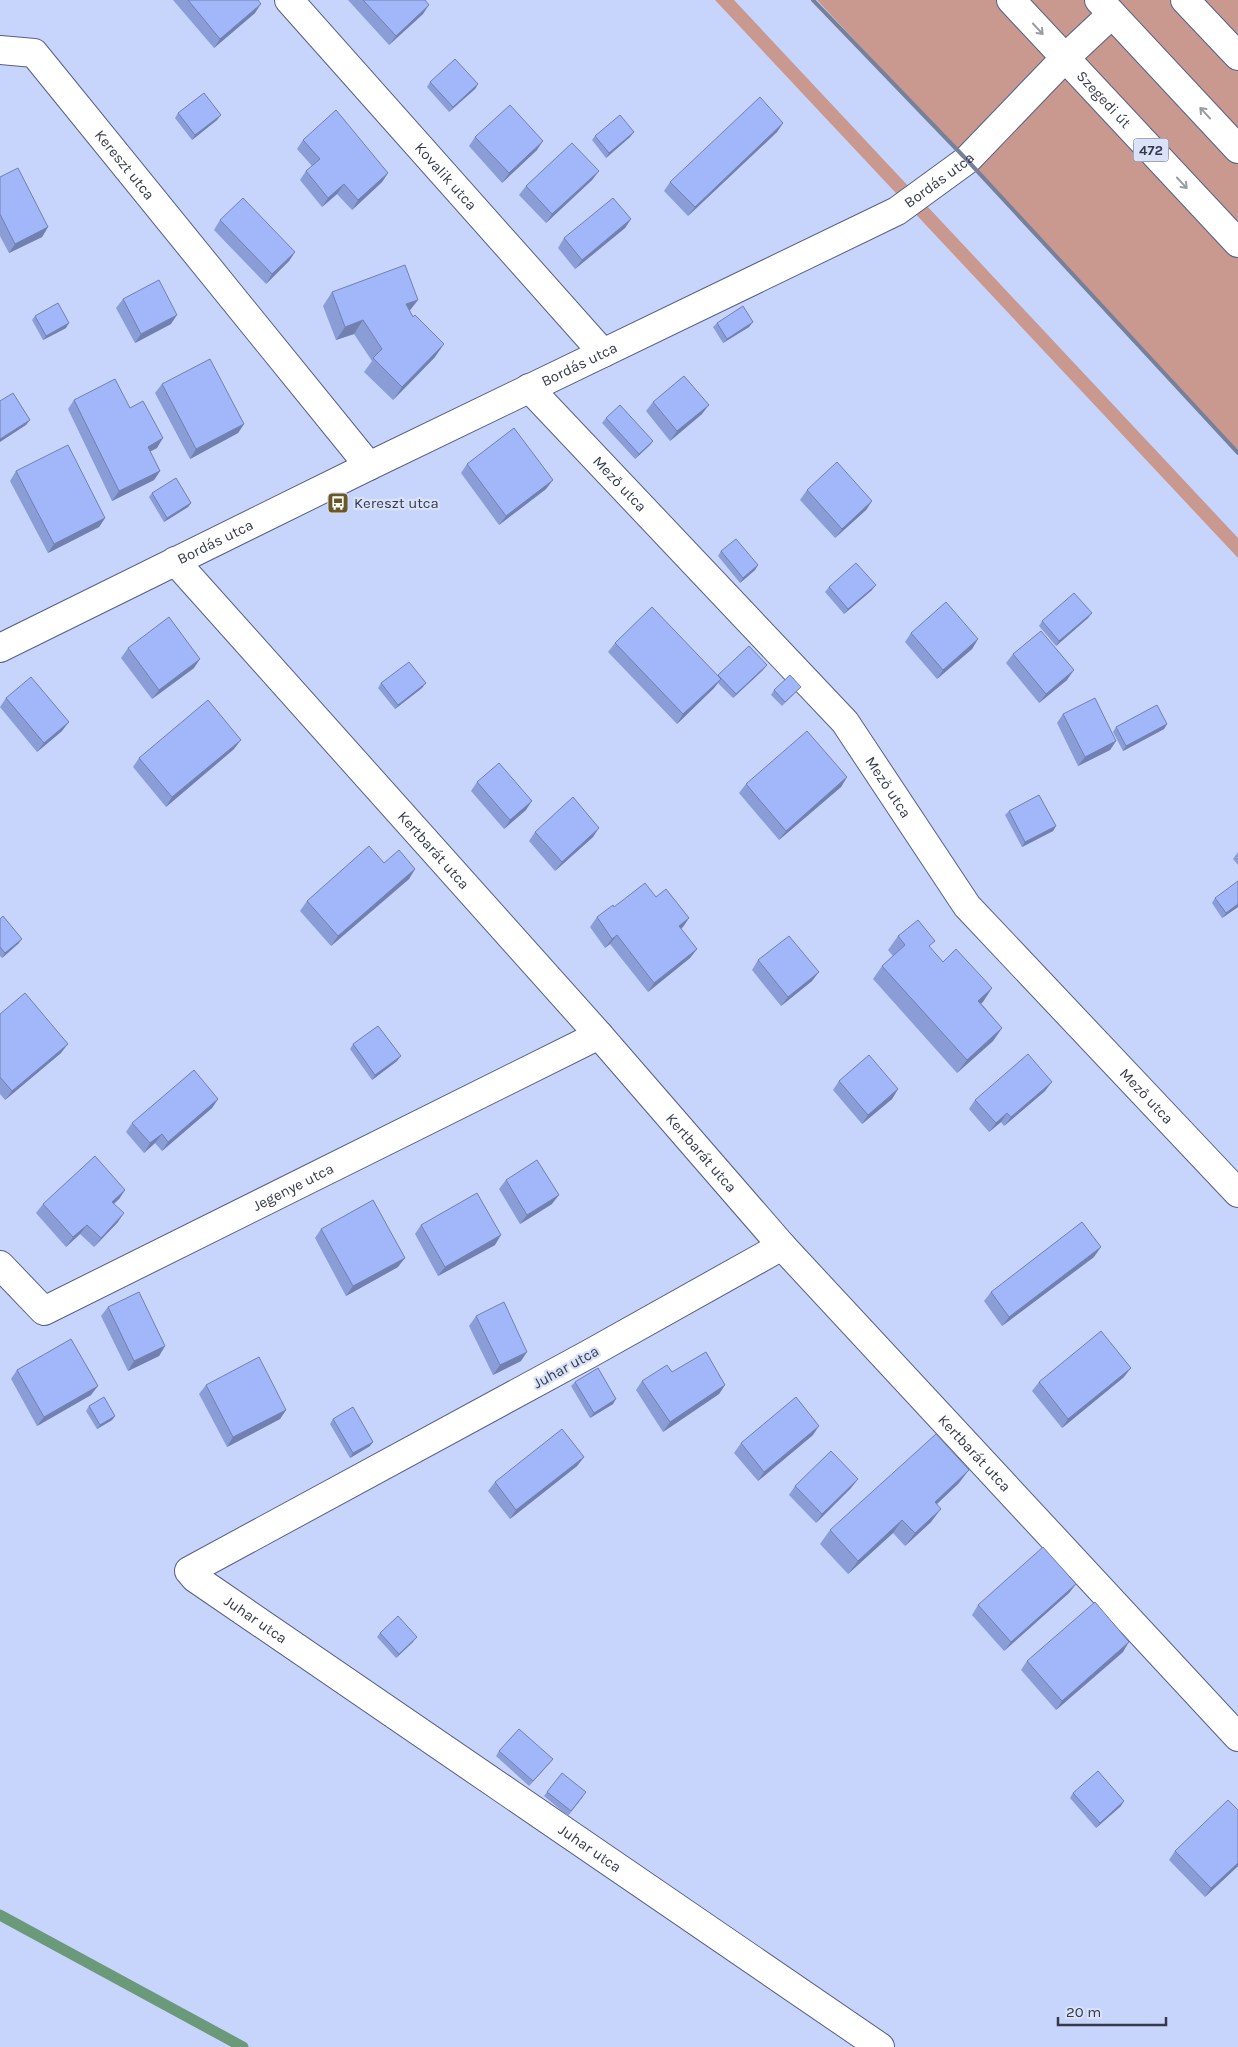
<svg xmlns="http://www.w3.org/2000/svg" width="1238" height="2047" viewBox="0 0 1238 2047" font-family="Karla,sans-serif">
<style>
.green{fill:#c9988f}
.lines{fill:none;stroke-linecap:round;stroke-linejoin:round}
.stream{stroke:#6b9a7a;stroke-width:11}
.minor-casing{stroke:#566184;stroke-width:30}
.tertiary-casing{stroke:#566184;stroke-width:30}
.primary-casing{stroke:#566184;stroke-width:30}
.minor{stroke:#fff;stroke-width:28}
.tertiary{stroke:#fff;stroke-width:28}
.primary{stroke:#fff;stroke-width:28}
.rail{stroke:#77809a;stroke-width:4}
.wall{fill:#8a9dd7}
.shaded-wall{fill:#7180af}
.building{fill:#a1b7fa;stroke:#7180af}
.oneway{stroke:#9a9ca4}
.labels{text-anchor:middle;dominant-baseline:central;stroke-width:4.5;stroke-linejoin:round;paint-order:stroke}
.shield{fill:#dae2fa;stroke:#666c7e;stroke-width:1}
.shield-label{font-size:14px;font-weight:bold;fill:#343a49}
.street-label{font-size:15px;fill:#343a49;stroke:#dae2fa}
.poi-label{font-size:15px;fill:#343a49;stroke:#dae2fa;text-anchor:start}
</style>
<rect width="100%" height="100%" fill="#c7d4fc"/>
<g class="green">
<path d="M715 0H734L1238 538V558Z"/>
<path d="M817 0H1238V451Z"/>
</g>
<g class="lines">
<path class="stream" d="M0 1915 243 2047"/>
<g class="minor-casing">
<g id="minor">
<path id="s1" d="M289 0 603 353"/>
<path d="M1185 0 1238 56"/>
<path id="s2" d="M0 50 34 53 369 466"/>
<path d="M1065 58 1112 14"/>
<path id="s3" d="M529 388 845 722 967 906 1238 1193"/>
<path id="s4" d="M175 561 599 1035 782 1246 1238 1737"/>
<path id="s5" d="M782 1246 589 1354 189 1571 195 1578 880 2047"/>
<path id="s6" d="M0 1265 44 1311 599 1035"/>
</g>
</g>
<g class="tertiary-casing">
<g id="tertiary">
<path id="s7" d="M0 648 369 466 897 211 967 160 1065 58"/>
</g>
</g>
<g class="primary-casing">
<g id="primary">
<path id="s8" d="M1011 0 1238 243"/>
<path d="M1099 0 1238 149"/>
</g>
</g>
<use href="#minor" class="minor"/>
<use href="#tertiary" class="tertiary"/>
<use href="#primary" class="primary"/>
<path class="rail" d="M813 0 967 160 1238 453"/>
</g>
<g class="wall">
<path d="M173 0H258L255 13 214 48Z"/>
<path d="M348 0H425L423 14 389 45Z"/>
<path d="M430 82 478 84 475 89 449 112 427 87Z"/>
<path d="M178 113 217 120 192 140 175 118Z"/>
<path d="M783 123 777 132 688 216 664 191 670 182Z"/>
<path d="M634 132 630 137 606 158 592 140 595 136Z"/>
<path d="M475 137 537 150 502 183 469 146Z"/>
<path d="M303 140 388 173 382 182 352 210 337 194 322 207 300 180 306 171 312 166 297 149Z"/>
<path d="M599 171 592 180 546 223 519 195 526 186Z"/>
<path d="M0 177 48 227 42 237 9 253 0 236Z"/>
<path d="M631 219 625 228 575 269 558 248 564 238Z"/>
<path d="M220 220 295 252 289 261 266 284 214 230Z"/>
<path d="M332 292 410 311 435 357 393 400 364 372 372 361 354 334 336 340 323 306Z"/>
<path d="M123 299 171 324 135 343 116 308Z"/>
<path d="M35 316 66 328 43 340 32 320Z"/>
<path d="M717 323 749 327 723 343 713 327Z"/>
<path d="M162 384 244 424 238 433 190 459 155 393Z"/>
<path d="M74 400 130 408 157 448 150 451 160 471 154 480 112 501 68 409Z"/>
<path d="M653 402 702 414 670 441 646 411Z"/>
<path d="M606 418 653 441 650 445 635 459 602 423Z"/>
<path d="M467 464 546 489 499 525 461 473Z"/>
<path d="M16 471 105 518 99 527 48 553 10 481Z"/>
<path d="M807 490 872 501 866 510 835 538 800 500Z"/>
<path d="M152 493 191 503 188 507 164 522 149 497Z"/>
<path d="M721 551 758 565 755 570 740 583 718 556Z"/>
<path d="M829 587 872 590 844 614 825 592Z"/>
<path d="M1092 613 1088 618 1056 646 1039 626 1042 621Z"/>
<path d="M911 633 978 639 972 649 937 679 905 642Z"/>
<path d="M615 643 718 676 749 646 763 670 733 698 718 683 714 688 677 724 608 652Z"/>
<path d="M128 648 194 668 152 699 121 658Z"/>
<path d="M1013 654 1067 680 1039 703 1006 663Z"/>
<path d="M381 683 422 688 395 709 378 688Z"/>
<path d="M774 690 797 691 782 706 771 695Z"/>
<path d="M6 698 62 731 37 752 0 707Z"/>
<path d="M1063 714 1116 741 1110 750 1078 766 1057 723Z"/>
<path d="M1167 724 1164 729 1123 751 1113 732 1116 727Z"/>
<path d="M234 749 166 807 133 767 139 758Z"/>
<path d="M847 777 841 787 779 840 739 793 746 784Z"/>
<path d="M477 782 526 810 504 829 471 791Z"/>
<path d="M1009 811 1056 826 1053 831 1022 847 1005 815Z"/>
<path d="M535 832 593 837 555 871 529 841Z"/>
<path d="M1238 852V865L1233 859Z"/>
<path d="M384 863 415 869 409 879 331 946 300 911 307 901Z"/>
<path d="M656 897 689 918 681 929 697 949 690 958 648 992 610 944 605 948 590 927 597 917 614 907Z"/>
<path d="M1215 898 1238 907 1222 918 1212 903Z"/>
<path d="M0 919 19 943 2 958 0 956Z"/>
<path d="M898 936 930 948 943 962 992 988 981 1003 1002 1028 993 1041 957 1073 873 979 882 966 893 956 888 950Z"/>
<path d="M758 960 812 981 781 1006 752 970Z"/>
<path d="M0 1014 61 1053 5 1100 0 1094Z"/>
<path d="M353 1044 397 1061 372 1080 350 1049Z"/>
<path d="M839 1081 898 1089 892 1099 862 1124 833 1090Z"/>
<path d="M1045 1091 1004 1126 1001 1122 989 1132 969 1109 975 1100Z"/>
<path d="M218 1099 212 1108 162 1151 155 1143 144 1153 126 1132 132 1123Z"/>
<path d="M506 1180 552 1204 520 1224 499 1189Z"/>
<path d="M125 1190 119 1199 114 1204 118 1222 94 1247 80 1234 66 1247 36 1213 43 1204Z"/>
<path d="M421 1225 495 1245 438 1276 415 1234Z"/>
<path d="M321 1229 398 1267 346 1296 315 1238Z"/>
<path d="M1094 1257 1002 1326 984 1301 991 1292Z"/>
<path d="M108 1307 165 1346 159 1356 128 1371 101 1316Z"/>
<path d="M476 1316 521 1361 493 1375 469 1326Z"/>
<path d="M17 1370 91 1395 37 1426 11 1379Z"/>
<path d="M1124 1377 1062 1428 1032 1391 1039 1382Z"/>
<path d="M642 1381 725 1385 719 1394 663 1432 636 1390Z"/>
<path d="M575 1382 613 1404 590 1418 571 1386Z"/>
<path d="M206 1385 286 1410 280 1419 227 1447 199 1394Z"/>
<path d="M89 1406 115 1416 112 1420 97 1429 86 1411Z"/>
<path d="M333 1419 370 1446 350 1458 330 1424Z"/>
<path d="M813 1435 758 1481 734 1453 741 1443Z"/>
<path d="M584 1457 577 1466 510 1519 488 1491 495 1482Z"/>
<path d="M858 1479 851 1488 816 1523 789 1495 795 1486Z"/>
<path d="M959 1483 937 1504 931 1522 905 1546 893 1533 848 1574 820 1544 830 1530Z"/>
<path d="M1076 1584 1069 1593 1004 1651 972 1615 978 1605Z"/>
<path d="M380 1633 413 1642 396 1658 377 1637Z"/>
<path d="M1123 1652 1056 1710 1021 1670 1027 1661Z"/>
<path d="M499 1751 553 1759 529 1786 496 1756Z"/>
<path d="M547 1792 583 1797 568 1816 544 1796Z"/>
<path d="M1073 1793 1121 1806 1096 1828 1070 1798Z"/>
<path d="M1175 1851 1238 1866 1205 1897 1169 1860Z"/>
</g>
<g class="shaded-wall">
<path d="M261 4 255 13 214 48 220 39Z"/>
<path d="M429 5 423 14 389 45 396 36Z"/>
<path d="M478 84 475 89 449 112 453 107Z"/>
<path d="M221 115 217 120 192 140 195 135Z"/>
<path d="M783 123 777 132 688 216 695 207Z"/>
<path d="M634 132 630 137 606 158 609 153Z"/>
<path d="M543 141 537 150 502 183 509 173Z"/>
<path d="M599 171 592 180 546 223 552 214Z"/>
<path d="M388 173 382 182 352 210 358 200Z"/>
<path d="M344 184 337 194 322 207 328 198Z"/>
<path d="M631 219 625 228 575 269 582 260Z"/>
<path d="M48 227 42 237 9 253 15 244Z"/>
<path d="M295 252 289 261 266 284 272 274Z"/>
<path d="M418 300 408 313 406 304Z"/>
<path d="M177 315 171 324 135 343 141 334Z"/>
<path d="M363 320 354 334 336 340 345 327Z"/>
<path d="M753 322 749 327 723 343 727 339Z"/>
<path d="M69 323 66 328 43 340 46 336Z"/>
<path d="M444 344 435 357 393 400 402 387Z"/>
<path d="M709 405 702 414 670 441 677 431Z"/>
<path d="M30 420 26 425 0 442V439Z"/>
<path d="M244 424 238 433 190 459 196 449Z"/>
<path d="M163 438 157 448 142 456 148 447Z"/>
<path d="M653 441 650 445 635 459 639 454Z"/>
<path d="M160 471 154 480 112 501 119 491Z"/>
<path d="M553 480 546 489 499 525 506 516Z"/>
<path d="M872 501 866 510 835 538 842 529Z"/>
<path d="M191 503 188 507 164 522 167 518Z"/>
<path d="M105 518 99 527 48 553 54 544Z"/>
<path d="M758 565 755 570 740 583 743 578Z"/>
<path d="M876 585 872 590 844 614 848 609Z"/>
<path d="M1092 613 1088 618 1056 646 1059 641Z"/>
<path d="M978 639 972 649 937 679 943 670Z"/>
<path d="M200 659 194 668 152 699 159 690Z"/>
<path d="M767 665 763 670 733 698 736 694Z"/>
<path d="M1074 670 1067 680 1039 703 1046 694Z"/>
<path d="M721 679 714 688 677 724 683 714Z"/>
<path d="M426 683 422 688 395 709 398 705Z"/>
<path d="M69 722 62 731 37 752 44 743Z"/>
<path d="M1167 724 1164 729 1123 751 1126 746Z"/>
<path d="M241 740 234 749 166 807 172 797Z"/>
<path d="M1116 741 1110 750 1078 766 1085 757Z"/>
<path d="M847 777 841 787 779 840 786 831Z"/>
<path d="M532 801 526 810 504 829 510 820Z"/>
<path d="M1056 826 1053 831 1022 847 1025 842Z"/>
<path d="M599 828 593 837 555 871 562 862Z"/>
<path d="M415 869 409 879 331 946 338 936Z"/>
<path d="M1238 904V907L1222 918 1226 913Z"/>
<path d="M689 918 683 927 673 936 679 926Z"/>
<path d="M617 935 610 944 605 948 612 939Z"/>
<path d="M22 939 19 943 2 958 5 953Z"/>
<path d="M697 949 690 958 648 992 654 983Z"/>
<path d="M819 972 812 981 781 1006 788 997Z"/>
<path d="M992 988 983 1002 969 1014 978 1001Z"/>
<path d="M1002 1028 993 1041 957 1073 967 1060Z"/>
<path d="M68 1044 61 1053 5 1100 12 1091Z"/>
<path d="M401 1056 397 1061 372 1080 375 1075Z"/>
<path d="M1052 1082 1045 1091 1004 1126 1011 1117Z"/>
<path d="M898 1089 892 1099 862 1124 868 1115Z"/>
<path d="M218 1099 212 1108 162 1151 168 1142Z"/>
<path d="M1007 1113 1001 1122 989 1132 996 1123Z"/>
<path d="M162 1134 155 1143 144 1153 150 1143Z"/>
<path d="M125 1190 119 1199 105 1211 112 1202Z"/>
<path d="M559 1195 552 1204 520 1224 527 1215Z"/>
<path d="M124 1213 118 1222 94 1247 101 1238Z"/>
<path d="M87 1225 80 1234 66 1247 73 1237Z"/>
<path d="M501 1235 495 1245 438 1276 445 1267Z"/>
<path d="M1101 1247 1094 1257 1002 1326 1009 1317Z"/>
<path d="M405 1258 398 1267 346 1296 353 1286Z"/>
<path d="M165 1346 159 1356 128 1371 134 1361Z"/>
<path d="M527 1352 521 1361 493 1375 500 1365Z"/>
<path d="M1131 1368 1124 1377 1062 1428 1068 1419Z"/>
<path d="M725 1385 719 1394 663 1432 670 1422Z"/>
<path d="M98 1386 91 1395 37 1426 44 1417Z"/>
<path d="M616 1399 613 1404 590 1418 594 1413Z"/>
<path d="M286 1410 280 1419 227 1447 233 1437Z"/>
<path d="M115 1416 112 1420 97 1429 100 1425Z"/>
<path d="M819 1426 813 1435 758 1481 764 1472Z"/>
<path d="M373 1442 370 1446 350 1458 353 1453Z"/>
<path d="M584 1457 577 1466 510 1519 516 1510Z"/>
<path d="M969 1470 959 1483 925 1515 935 1502Z"/>
<path d="M858 1479 851 1488 816 1523 822 1514Z"/>
<path d="M941 1509 931 1522 905 1546 915 1533Z"/>
<path d="M902 1520 893 1533 848 1574 858 1561Z"/>
<path d="M1076 1584 1069 1593 1004 1651 1011 1642Z"/>
<path d="M417 1637 413 1642 396 1658 399 1654Z"/>
<path d="M1129 1642 1123 1652 1056 1710 1062 1701Z"/>
<path d="M553 1759 549 1764 529 1786 533 1781Z"/>
<path d="M1124 1801 1121 1806 1096 1828 1100 1823Z"/>
<path d="M1238 1863V1866L1205 1897 1211 1888Z"/>
</g>
<g class="building">
<path d="M188 0H258L261 4 220 39Z"/>
<path d="M363 0H425L429 5 396 36Z"/>
<path d="M455 59 478 84 453 107 430 82Z"/>
<path d="M204 93 221 115 195 135 178 113Z"/>
<path d="M760 97 783 123 695 207 670 182Z"/>
<path d="M510 105 543 141 509 173 475 137Z"/>
<path d="M336 110 388 173 358 200 344 184 328 198 306 171 320 159 303 140Z"/>
<path d="M620 115 634 132 609 153 595 136Z"/>
<path d="M572 143 599 171 552 214 526 186Z"/>
<path d="M18 168 48 227 15 244 0 214V177Z"/>
<path d="M243 198 295 252 272 274 220 220Z"/>
<path d="M613 198 631 219 582 260 564 238Z"/>
<path d="M405 265 418 300 406 304 413 317 415 315 444 344 402 387 373 358 382 349 363 320 345 327 332 292Z"/>
<path d="M159 280 177 315 141 334 123 299Z"/>
<path d="M58 303 69 323 46 336 35 316Z"/>
<path d="M743 306 753 322 727 339 717 323Z"/>
<path d="M210 359 244 424 196 449 162 384Z"/>
<path d="M684 376 709 405 677 431 653 402Z"/>
<path d="M115 379 130 408 143 401 163 438 148 447 160 471 119 491 74 400Z"/>
<path d="M13 393 30 420 0 439V401Z"/>
<path d="M620 405 653 441 639 454 606 418Z"/>
<path d="M514 428 553 480 506 516 467 464Z"/>
<path d="M68 445 105 518 54 544 16 471Z"/>
<path d="M837 462 872 501 842 529 807 490Z"/>
<path d="M176 478 191 503 167 518 152 493Z"/>
<path d="M736 539 758 565 743 578 721 551Z"/>
<path d="M856 563 876 585 848 609 829 587Z"/>
<path d="M1074 593 1092 613 1059 641 1042 621Z"/>
<path d="M946 602 978 639 943 670 911 633Z"/>
<path d="M652 607 721 679 683 714 615 643Z"/>
<path d="M169 617 200 659 159 690 128 648Z"/>
<path d="M1041 631 1074 670 1046 694 1013 654Z"/>
<path d="M749 646 767 665 736 694 718 675Z"/>
<path d="M409 662 426 683 398 705 381 683Z"/>
<path d="M790 675 801 687 785 702 774 690Z"/>
<path d="M31 677 69 722 44 743 6 698Z"/>
<path d="M1095 698 1116 741 1085 757 1063 714Z"/>
<path d="M208 700 241 740 172 797 139 758Z"/>
<path d="M1157 705 1167 724 1126 746 1116 727Z"/>
<path d="M807 731 847 777 786 831 746 784Z"/>
<path d="M499 763 532 801 510 820 477 782Z"/>
<path d="M1039 795 1056 826 1025 842 1009 811Z"/>
<path d="M573 797 599 828 562 862 535 832Z"/>
<path d="M369 846 384 863 399 850 415 869 338 936 307 901Z"/>
<path d="M1238 881V904L1226 913 1215 898Z"/>
<path d="M645 883 656 897 666 889 689 918 679 926 697 949 654 983 617 935 612 939 597 917 613 905 614 907Z"/>
<path d="M3 916 22 939 5 953 0 947V919Z"/>
<path d="M918 920 935 941 929 946 943 962 956 949 992 988 978 1001 1002 1028 967 1060 882 966 905 945 898 936Z"/>
<path d="M789 936 819 972 788 997 758 960Z"/>
<path d="M25 993 68 1044 12 1091 0 1077V1014Z"/>
<path d="M378 1026 401 1056 375 1075 353 1044Z"/>
<path d="M1028 1054 1052 1082 1011 1117 1007 1113 996 1123 975 1100Z"/>
<path d="M869 1055 898 1089 868 1115 839 1081Z"/>
<path d="M194 1070 218 1099 168 1142 162 1134 150 1143 132 1123Z"/>
<path d="M95 1156 125 1190 112 1202 124 1213 101 1238 87 1225 73 1237 43 1204Z"/>
<path d="M537 1160 559 1195 527 1215 506 1180Z"/>
<path d="M477 1193 501 1235 445 1267 421 1225Z"/>
<path d="M373 1200 405 1258 353 1286 321 1229Z"/>
<path d="M1082 1222 1101 1247 1009 1317 991 1292Z"/>
<path d="M139 1292 165 1346 134 1361 108 1307Z"/>
<path d="M504 1302 527 1352 500 1365 476 1316Z"/>
<path d="M1101 1331 1131 1368 1068 1419 1039 1382Z"/>
<path d="M71 1339 98 1386 44 1417 17 1370Z"/>
<path d="M706 1352 725 1385 670 1422 642 1381 667 1365 672 1372Z"/>
<path d="M259 1357 286 1410 233 1437 206 1385Z"/>
<path d="M598 1368 616 1399 594 1413 575 1382Z"/>
<path d="M104 1397 115 1416 100 1425 89 1406Z"/>
<path d="M796 1397 819 1426 764 1472 741 1443Z"/>
<path d="M353 1407 373 1442 353 1453 333 1419Z"/>
<path d="M562 1429 584 1457 516 1510 495 1482Z"/>
<path d="M936 1434 969 1470 935 1502 941 1509 915 1533 902 1520 858 1561 830 1530Z"/>
<path d="M831 1451 858 1479 822 1514 795 1486Z"/>
<path d="M1043 1547 1076 1584 1011 1642 978 1605Z"/>
<path d="M1095 1602 1129 1642 1062 1701 1027 1661Z"/>
<path d="M398 1616 417 1637 399 1654 380 1633Z"/>
<path d="M519 1729 553 1759 533 1781 499 1751Z"/>
<path d="M1098 1771 1124 1801 1100 1823 1073 1793Z"/>
<path d="M562 1773 586 1792 571 1811 547 1792Z"/>
<path d="M1228 1800 1238 1810V1863L1211 1888 1175 1851Z"/>
</g>
<defs><path id="oneway-shaft" d="M-6 0H5M1.5-3L5.5 0L1.5 3" fill="none" stroke-width="1.6" stroke-linecap="round" stroke-linejoin="round" transform="scale(1.25)"/></defs>
<g class="oneway">
<use href="#oneway-shaft" transform="translate(1038 29) rotate(47)"/>
<use href="#oneway-shaft" transform="translate(1205 113) rotate(-133)"/>
<use href="#oneway-shaft" transform="translate(1182 183) rotate(47)"/>
</g>
<defs>
<g id="bus-square" transform="scale(1.125)"><rect x="-9" y="-9" width="18" height="18" rx="4" fill="#695826" stroke="#dae2fa"/><path d="M-5-6H5V4H4V6H2V4H-2V6H-4V4H-5ZM-3.5-4V0h7V-4ZM-3.5 1.2v1.5H-2V1.2ZM2 1.2v1.5H3.5V1.2Z" fill="#fff"/></g>
</defs>
<g fill-rule="evenodd">
<use href="#bus-square" x="338" y="503"/>
</g>
<g class="labels">
<rect class="shield" x="1133.5" y="138.5" width="35" height="23" rx="4"/>
<g class="shield-label">
<text x="1151" y="150">472</text>
</g>
<g class="street-label">
<text stroke="none"><textPath href="#s8" startOffset="136">Szegedi út</textPath></text>
<text stroke="none"><textPath href="#s2" startOffset="178">Kereszt utca</textPath></text>
<text stroke="none"><textPath href="#s1" startOffset="236">Kovalik utca</textPath></text>
<text stroke="none"><textPath href="#s7" startOffset="1050">Bordás utca</textPath></text>
<text stroke="none"><textPath href="#s7" startOffset="645">Bordás utca</textPath></text>
<text stroke="none"><textPath href="#s3" startOffset="132">Mező utca</textPath></text>
<text stroke="none"><textPath href="#s7" startOffset="240">Bordás utca</textPath></text>
<text stroke="none"><textPath href="#s3" startOffset="538">Mező utca</textPath></text>
<text stroke="none"><textPath href="#s4" startOffset="388">Kertbarát utca</textPath></text>
<text stroke="none"><textPath href="#s3" startOffset="942">Mező utca</textPath></text>
<text stroke="none"><textPath href="#s4" startOffset="792">Kertbarát utca</textPath></text>
<text stroke="none"><textPath href="#s6" startOffset="342">Jegenye utca</textPath></text>
<text transform="translate(566 1367) rotate(-29)">Juhar utca</text>
<text stroke="none"><textPath href="#s4" startOffset="1198">Kertbarát utca</textPath></text>
<text stroke="none"><textPath href="#s5" startOffset="759">Juhar utca</textPath></text>
<text stroke="none"><textPath href="#s5" startOffset="1164">Juhar utca</textPath></text>
</g>
<g class="poi-label">
<text x="354" y="503">Kereszt utca</text>
</g>
</g>
<path d="M1058 2017v8h108v-8" fill="none" stroke="#343a49" stroke-width="2.5"/>
<text x="1066" y="2017" font-size="15" fill="#343a49" stroke="#dae2fa" stroke-width="4" paint-order="stroke">20 m</text>
</svg>
